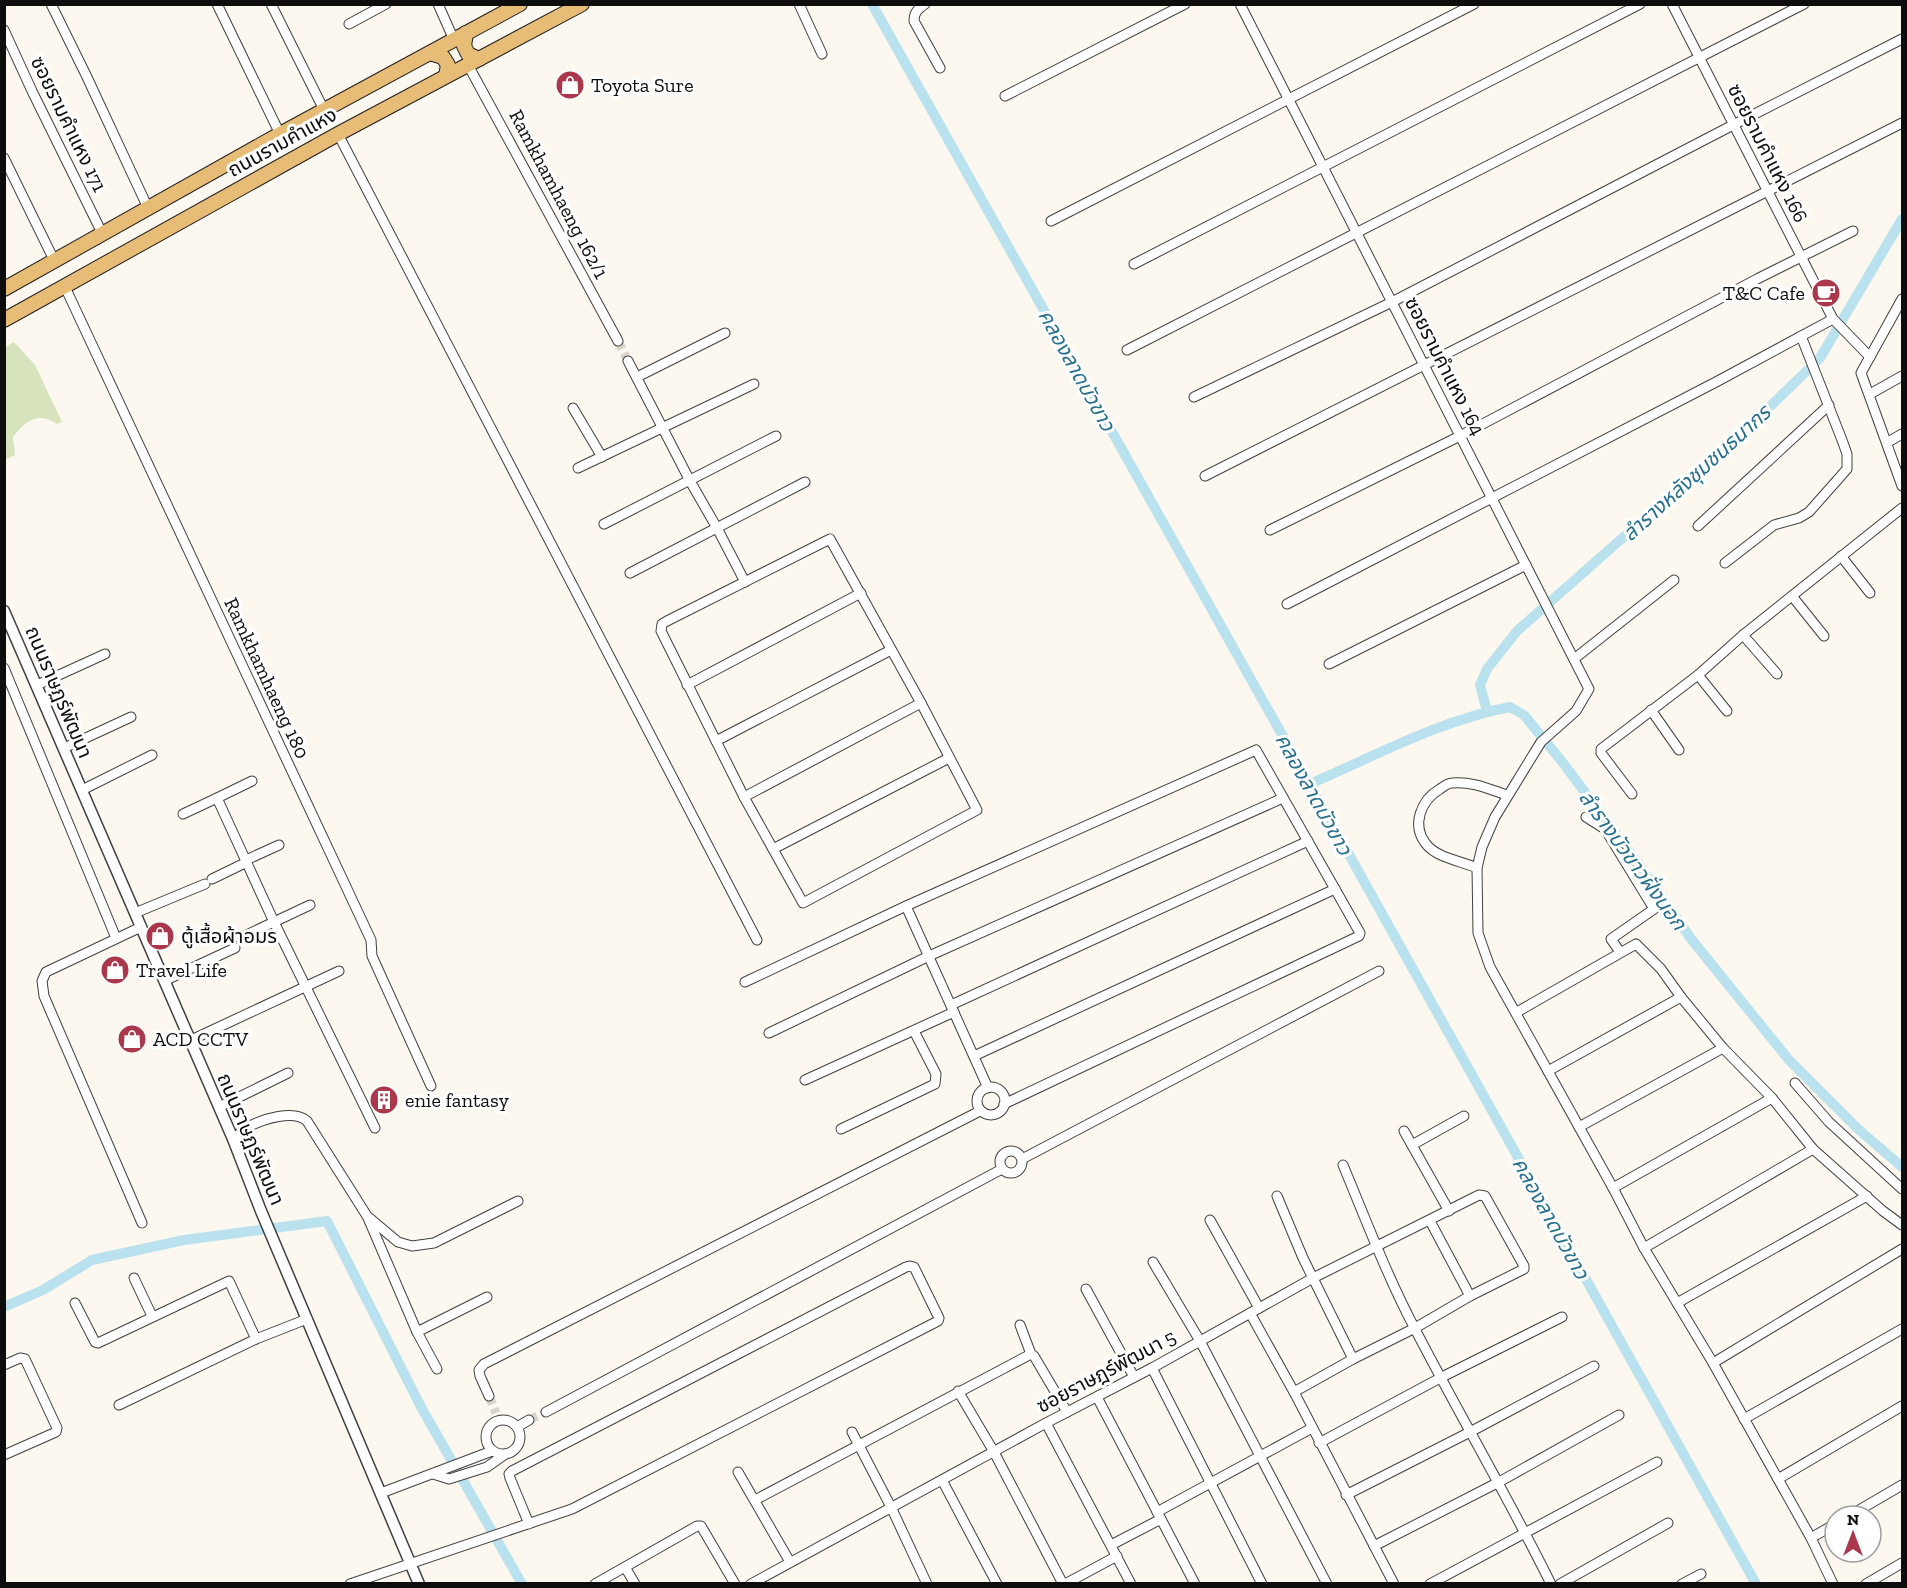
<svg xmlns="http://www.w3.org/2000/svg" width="1907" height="1588" viewBox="0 0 1907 1588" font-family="'Zilla Slab','Noto Sans Thai',serif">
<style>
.green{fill:#d6e3bd}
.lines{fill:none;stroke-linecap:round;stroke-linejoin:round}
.canal{stroke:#bae1ee;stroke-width:10}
.minor-tunnel{stroke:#d9d5cd;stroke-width:9;stroke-dasharray:9 4.5;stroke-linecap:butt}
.minor-casing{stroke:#404040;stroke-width:11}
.tertiary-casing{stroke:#404040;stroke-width:13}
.primary-casing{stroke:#1e1e1e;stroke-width:16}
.minor{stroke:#fff;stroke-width:9}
.tertiary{stroke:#fff;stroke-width:10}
.primary{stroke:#e7bc76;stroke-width:14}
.labels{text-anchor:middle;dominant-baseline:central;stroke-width:6;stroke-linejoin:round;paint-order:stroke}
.poi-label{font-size:20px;fill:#0d0d0d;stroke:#fff;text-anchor:start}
.street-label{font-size:20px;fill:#0d0d0d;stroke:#fff}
.water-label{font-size:21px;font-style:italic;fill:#276f8f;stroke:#fff}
</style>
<rect width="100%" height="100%" fill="#fdf8ef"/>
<path class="green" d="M14 342 35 365 62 422 57 424C38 411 25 421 13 437L15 455 5 460V347Z"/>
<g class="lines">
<g class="canal">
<path d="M872 4 1308 781 1756 1584"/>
<path d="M1487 711 1480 685 1487 669 1517 631 1754 422 1820 358 1902 219"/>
<path d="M1312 783C1377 755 1441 720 1510 707L1524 715 1563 763 1635 859 1692 940 1789 1060 1858 1129 1902 1167"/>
<path d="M4 1307 43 1290 92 1260 184 1240 327 1221 421 1407 522 1584"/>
</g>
<g class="minor-tunnel">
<path d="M618 341 628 361"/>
<path d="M489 1396 496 1413"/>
<path d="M529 1420 546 1412"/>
</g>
<g class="minor-casing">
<g id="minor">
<path d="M51 4 86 75 148 208"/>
<path d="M217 4 280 134"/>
<path d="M271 4 324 110"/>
<path d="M438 4 454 40"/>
<path d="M799 4 822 54"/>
<path d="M925 4C918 9 914 12 914 21L940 68"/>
<path d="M1240 4 1589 689 1576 711 1541 742 1495 817 1482 847 1477 868 1478 933 1490 967 1613 1188 1644 1248 1713 1363 1811 1538 1833 1584"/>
<path d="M1672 4 1833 319 1870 357"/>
<path d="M349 24 386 4"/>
<path d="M4 30 32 91 102 233"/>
<path d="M468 65 618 341"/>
<path d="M1005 96 1185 4"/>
<path d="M338 134 757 940"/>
<path d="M4 158 54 260"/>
<path d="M1051 221 1474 4"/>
<path d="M1134 264 1640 4"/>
<path d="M65 287 371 940 372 956 431 1086"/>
<path d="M1902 299 1861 373 1902 486"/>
<path d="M1127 350 1804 4"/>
<path d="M628 361 690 481 717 528 745 582"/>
<path d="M637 377 725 333"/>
<path d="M1870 394 1902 376"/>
<path d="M1194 397 1392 302 1733 125 1902 39"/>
<path d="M573 408 602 457"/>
<path d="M1888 442 1902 434"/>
<path d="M578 468 754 384"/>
<path d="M1205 476 1902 123"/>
<path d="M604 524 776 436"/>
<path d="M1698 526 1829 405"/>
<path d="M1270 530 1460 436 1757 279 1853 231"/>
<path d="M830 539 921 703 977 810 803 903 744 797 661 631 662 624 667 621Z"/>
<path d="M1841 556 1870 593"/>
<path d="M1725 563 1774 525 1799 518 1809 512 1847 469V454L1842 440 1801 336"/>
<path d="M630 573 805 482"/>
<path d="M1792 596 1824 636"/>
<path d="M1287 604 1716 382 1833 319"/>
<path d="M1743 635 1777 674"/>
<path d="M1574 659 1674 580"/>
<path d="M1329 664 1526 565"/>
<path d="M4 668 116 938"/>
<path d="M1698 675 1727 711"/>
<path d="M37 685 105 654"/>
<path d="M687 685 861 593"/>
<path d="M1651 710 1679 750"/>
<path d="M716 741 891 650"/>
<path d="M64 748 131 717"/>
<path d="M252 781 217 798 274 922 375 1128"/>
<path d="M82 790 152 755"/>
<path d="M1632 794 1601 753V749L1698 675 1743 635 1902 508"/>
<path d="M744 797 921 703"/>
<path d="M183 814 217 798"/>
<path d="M1586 817 1605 829 1654 909 1611 939 1620 952"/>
<path d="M773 849 949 758"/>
<path d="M246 860 279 845"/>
<path d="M1477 868C1461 861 1437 858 1426 844 1411 825 1421 800 1440 789 1444 786 1448 783 1452 783 1472 781 1489 789 1507 795"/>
<path d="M212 879 247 862"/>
<path d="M906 906 988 1088"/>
<path d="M135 913 205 884"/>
<path d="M141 927 46 972 42 981 44 996 142 1223"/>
<path d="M240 938 310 905"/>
<path d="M164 981 235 948"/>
<path d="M745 982 906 906 1256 750 1360 933 1359 936 1004 1104"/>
<path d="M951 1005 1308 841"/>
<path d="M1517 1012 1636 944 1661 969 1681 997 1723 1048 1772 1098 1813 1149 1883 1211 1902 1225"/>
<path d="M769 1033 929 956 1283 798"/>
<path d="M189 1041 339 971"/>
<path d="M974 1056 1335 889"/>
<path d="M1548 1071 1681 997"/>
<path d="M805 1080 954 1012"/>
<path d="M1795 1083 1829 1122 1902 1189"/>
<circle cx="991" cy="1101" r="14"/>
<path d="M219 1107 288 1073"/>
<path d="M1579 1127 1723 1048"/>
<path d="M841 1129 935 1084 936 1074 914 1031"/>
<path d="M1404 1131 1449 1211"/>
<path d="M233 1139C238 1135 243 1130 248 1127 263 1119 294 1109 307 1121L367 1216 398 1242 412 1246 434 1243 518 1201"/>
<path d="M1412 1145 1464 1116"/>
<circle cx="1011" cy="1162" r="11"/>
<path d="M1022 1159 1379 971"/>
<path d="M1343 1165C1366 1220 1387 1276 1415 1329 1459 1414 1508 1497 1551 1584"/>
<path d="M1613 1188 1772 1098"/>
<path d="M1277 1196 1303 1258 1353 1359"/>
<path d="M368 1218 417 1332 487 1297"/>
<path d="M1210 1220 1259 1308"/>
<path d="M1430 1221 1470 1296"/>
<path d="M1644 1248 1813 1149"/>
<path d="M1153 1262 1200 1341 1327 1584"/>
<path d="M134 1278 152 1316"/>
<path d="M1086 1289 1134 1377"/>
<path d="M75 1303 95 1342 98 1343 229 1281 256 1339"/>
<path d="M1677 1303 1867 1196"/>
<path d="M1250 1313 1294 1392 1394 1584"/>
<path d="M1020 1325 1031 1354 1034 1356 1067 1412"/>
<path d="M417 1332 437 1369"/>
<path d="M1713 1363 1902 1249"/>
<path d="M4 1365 20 1358 25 1359 57 1428 56 1432 4 1455"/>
<path d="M1152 1368 1262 1584"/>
<path d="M958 1391 994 1452 1063 1584"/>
<path d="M489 1396 480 1376 479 1370 484 1364 980 1111"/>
<path d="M1097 1397 1195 1584"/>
<path d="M119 1405 256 1339 307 1319"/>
<path d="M546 1412 1002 1169"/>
<path d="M1744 1419 1902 1329"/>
<circle cx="503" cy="1437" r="17"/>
<path d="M1046 1423 1131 1584"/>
<path d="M517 1427 529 1420"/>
<path d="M852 1432 891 1507 927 1584"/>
<path d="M1319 1443 1442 1377 1562 1317"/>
<path d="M738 1472 790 1562"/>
<path d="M433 1474 449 1479 487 1467 504 1455"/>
<path d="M1778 1479 1902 1406"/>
<path d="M942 1480 997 1584"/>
<path d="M381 1493 492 1451"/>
<path d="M1346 1495 1470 1432 1594 1366"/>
<path d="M755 1500 1031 1354"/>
<path d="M1157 1512 1312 1428"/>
<path d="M1849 1516 1902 1485"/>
<path d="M1811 1538 1835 1524"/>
<path d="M1111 1545 1161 1519"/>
<path d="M1374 1546 1499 1482 1619 1415"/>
<path d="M625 1567 635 1584"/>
<path d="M350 1584 572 1509 938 1321 939 1318 914 1267 910 1266 906 1267 512 1471 509 1474 510 1478 529 1524"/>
<path d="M595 1584 697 1526H701L735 1584"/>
<path d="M751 1584 1046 1423 1152 1368 1313 1278 1479 1195 1485 1196 1524 1266V1269L1470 1296 1415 1328 1353 1359 1294 1392"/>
<path d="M1065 1584 1117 1556"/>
<path d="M1430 1584 1657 1462"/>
<path d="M1560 1584 1668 1523"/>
<path d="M1682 1584 1701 1574"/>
<path d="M1866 1584 1902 1563"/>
</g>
</g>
<g class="tertiary-casing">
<path id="tertiary" d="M4 611 233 1139 261 1211 419 1584"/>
</g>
<g class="primary-casing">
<g id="primary">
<path d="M466 33 464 46 468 54 479 59"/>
<path d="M430 53 443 57 448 65 446 76"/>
<path d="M4 289 280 134 520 4"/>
<path d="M4 320 338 134 582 4"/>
</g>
</g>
<use href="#minor" class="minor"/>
<use href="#tertiary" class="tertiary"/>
<use href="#primary" class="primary"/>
</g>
<defs>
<g id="shop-disc" transform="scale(1.5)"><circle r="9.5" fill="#ab374c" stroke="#fff"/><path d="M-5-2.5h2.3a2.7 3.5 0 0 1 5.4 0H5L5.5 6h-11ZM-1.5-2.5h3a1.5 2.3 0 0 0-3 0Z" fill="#fff"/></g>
<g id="cafe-disc" transform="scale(1.5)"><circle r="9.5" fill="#ab374c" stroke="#fff"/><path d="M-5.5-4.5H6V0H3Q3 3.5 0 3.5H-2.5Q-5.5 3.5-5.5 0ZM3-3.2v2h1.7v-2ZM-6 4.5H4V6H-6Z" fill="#fff"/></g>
<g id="building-disc" transform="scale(1.5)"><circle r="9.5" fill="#ab374c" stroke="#fff"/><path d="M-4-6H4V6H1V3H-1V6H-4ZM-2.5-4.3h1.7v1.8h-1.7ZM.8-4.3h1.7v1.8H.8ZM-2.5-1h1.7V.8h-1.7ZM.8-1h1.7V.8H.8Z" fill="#fff"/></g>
</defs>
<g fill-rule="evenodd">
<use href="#shop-disc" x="570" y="85"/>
<use href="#cafe-disc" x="1826" y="293"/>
<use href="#shop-disc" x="160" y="936"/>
<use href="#shop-disc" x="115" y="970"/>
<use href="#shop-disc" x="132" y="1039"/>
<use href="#building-disc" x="384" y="1100"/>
</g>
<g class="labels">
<g class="poi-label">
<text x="591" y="85">Toyota Sure</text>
<text x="1805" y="293" text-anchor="end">T&amp;C Cafe</text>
<text x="181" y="936">ตู้เสื้อผ้าอมร</text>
<text x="136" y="970">Travel Life</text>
<text x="153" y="1039">ACD CCTV</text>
<text x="405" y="1100">enie fantasy</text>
</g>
<g class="street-label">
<text transform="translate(69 124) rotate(64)">ซอยรามคำแหง 171</text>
<text transform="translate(282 142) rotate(-29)">ถนนรามคำแหง</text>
<text transform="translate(1768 153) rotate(63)">ซอยรามคำแหง 166</text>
<text transform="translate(559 194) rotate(62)">Ramkhamhaeng 162/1</text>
<text transform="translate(1445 366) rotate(63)">ซอยรามคำแหง 164</text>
<text transform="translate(267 678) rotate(65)">Ramkhamhaeng 180</text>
<text transform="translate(59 692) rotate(67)">ถนนราษฏร์พัฒนา</text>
<text transform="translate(251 1139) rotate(67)">ถนนราษฏร์พัฒนา</text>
<text transform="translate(1106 1371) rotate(-28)">ซอยราษฎร์พัฒนา 5</text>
</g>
<g class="water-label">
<text transform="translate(1077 370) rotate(61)">คลองลาดบัวขาว</text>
<text transform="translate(1696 473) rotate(-42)">ลำรางหลังชุมชนธนากร</text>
<text transform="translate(1314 794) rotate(61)">คลองลาดบัวขาว</text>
<text transform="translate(1633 860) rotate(54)">ลำรางบัวขาวฝั่งนอก</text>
<text transform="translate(1551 1218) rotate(61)">คลองลาดบัวขาว</text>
</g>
</g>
<rect width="1907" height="1588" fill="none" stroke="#0d0d0d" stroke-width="12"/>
<g transform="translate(1853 1534)"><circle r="28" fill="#ffffff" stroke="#9e9e9e" stroke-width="1.5"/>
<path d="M0-4.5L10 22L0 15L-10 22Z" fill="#ab374c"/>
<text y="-9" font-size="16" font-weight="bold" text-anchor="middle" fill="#0d0d0d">N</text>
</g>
</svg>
